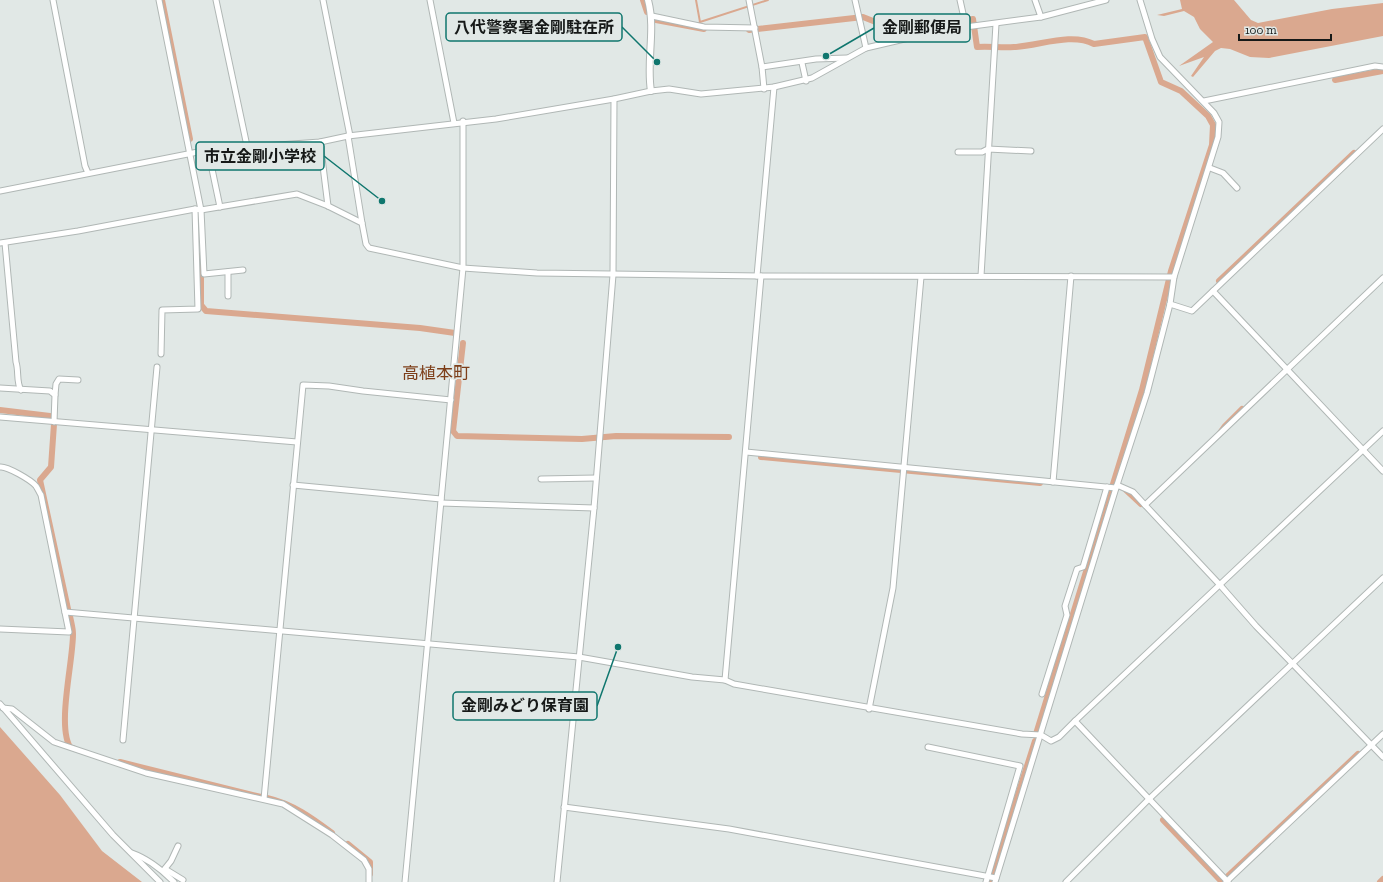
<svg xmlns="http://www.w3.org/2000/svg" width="1383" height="882" viewBox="0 0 1383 882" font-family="'Zilla Slab','Noto Sans JP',serif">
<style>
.water{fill:#daa88f}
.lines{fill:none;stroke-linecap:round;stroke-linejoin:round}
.stream{stroke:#daa88f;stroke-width:2}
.canal{stroke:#daa88f;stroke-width:6}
.minor-casing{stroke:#b0b7b5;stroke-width:7}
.tertiary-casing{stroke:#b0b7b5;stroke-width:8}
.minor{stroke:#fff;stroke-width:5}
.tertiary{stroke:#fff;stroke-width:6}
.labels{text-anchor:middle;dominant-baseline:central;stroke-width:3.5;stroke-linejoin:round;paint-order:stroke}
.quarter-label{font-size:17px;fill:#7d3e19;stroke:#e1e8e6}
.leader{fill:none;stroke:#0f766e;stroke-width:1.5}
.callout-dot{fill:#0f766e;stroke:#e1e8e6;stroke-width:1.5}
.callout{fill:#e1e8e6;stroke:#0f766e;stroke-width:1.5}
.callout-label{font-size:16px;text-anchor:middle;font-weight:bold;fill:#161918}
</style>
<rect width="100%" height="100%" fill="#e1e8e6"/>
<g class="water">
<path d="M1180 0H1234L1251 20 1258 23 1332 9 1383 3V36L1269 58 1250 57 1230 49 1221 48 1215 51 1193 77 1191 76 1204 57 1179 66 1213 42 1200 29 1194 17 1184 11 1164 16 1157 15 1182 9Z"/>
<path d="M0 727 60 795 102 851 142 882H0Z"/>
</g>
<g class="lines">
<g class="stream">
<path d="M696 0 700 22"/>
<path d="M695 28 700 22 768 0"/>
</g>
<g class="canal">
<path d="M162 0 190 139"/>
<path d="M643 0 647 12"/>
<path d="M656 20 704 29"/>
<path d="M749 30 863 17 906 34 973 19 977 47C989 46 1002 48 1014 47 1039 46 1071 32 1094 44L1145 37 1161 82 1181 91 1208 116 1213 125 1212 145 1171 271 1142 390 1036 734"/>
<path d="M1335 80 1383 71"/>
<path d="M201 256V305L206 311 420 328 455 333"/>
<path d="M1219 281 1354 153"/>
<path d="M463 343 453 431 457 436 582 439 616 436 729 437"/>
<path d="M0 410 50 416"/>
<path d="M54 424 51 467 40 480 68 609"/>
<path d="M1220 433 1225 426 1242 409"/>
<path d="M761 457 1040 483"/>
<path d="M1126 490 1141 504"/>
<path d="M70 616C71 622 73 628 73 634 73 662 57 725 70 747L73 748"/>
<path d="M120 762 261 797"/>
<path d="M267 798C293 804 312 818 332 833"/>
<path d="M1163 820 1221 881"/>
<path d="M348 844 370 862V874"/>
<path d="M1228 876 1358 754"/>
<path d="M990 882 1035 741"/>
<path d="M1380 882 1383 879"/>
</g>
<g class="minor-casing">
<g id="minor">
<path d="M53 0 85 166 88 173"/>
<path d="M159 0 201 210 297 194 328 206 362 223 366 244 369 248 463 268 537 273 761 276 1174 277"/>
<path d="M216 0 247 146"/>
<path d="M323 0 350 136"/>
<path d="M430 0 454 123"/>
<path d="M749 0 762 67 764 89"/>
<path d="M855 0 866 48"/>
<path d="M960 0 966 27"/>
<path d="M1035 0 1041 17"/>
<path d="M652 16 704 27 755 28"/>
<path d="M802 63 806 81"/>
<path d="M762 67 816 59 847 58"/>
<path d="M1204 101 1375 66 1383 67"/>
<path d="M348 136 362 223"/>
<path d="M320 142 328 206"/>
<path d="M208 150 220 207"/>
<path d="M958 152H982L988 149 1031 151"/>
<path d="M1210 168 1223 173 1237 188"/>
<path d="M0 191 208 150 320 142 348 136 496 119 614 99 651 91 669 89 701 94 774 87 812 78 866 48 943 30 1041 17 1106 0"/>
<path d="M0 243 78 231 195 209 201 210 204 274 243 270"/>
<path d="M5 243 16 362C19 371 16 382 21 390"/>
<path d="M228 272V296"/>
<path d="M757 276 774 87"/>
<path d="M981 276 996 24"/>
<path d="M1213 291 1383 471"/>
<path d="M1170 304 1192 311 1383 129"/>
<path d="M161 354 162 310 198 309 195 209"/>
<path d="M0 388 50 391 55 395 54 422"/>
<path d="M55 395 56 384 59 379 78 380"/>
<path d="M0 417 297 442"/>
<path d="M746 452 1116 488"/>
<path d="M0 467C7 466 31 480 36 486 38 489 39 492 41 495L69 632 0 629"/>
<path d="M541 479 596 478"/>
<path d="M1053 482 1071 276"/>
<path d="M293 485 441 499"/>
<path d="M1117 485 1133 492 1145 505 1220 585 1256 626 1383 757"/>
<path d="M441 503 594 508"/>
<path d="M1145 505 1383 278"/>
<path d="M65 612 579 657 692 677 725 680 734 684 1022 734 1041 735 1051 741 1059 737 1075 721 1228 882"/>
<path d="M725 680 761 276"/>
<path d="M1042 694 1067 615 1065 606 1077 569 1083 567 1107 487"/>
<path d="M0 704 113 835 160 882"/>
<path d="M3 708 12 709 54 742 146 773 283 804 332 835 364 860 369 869V882"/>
<path d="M869 709 893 588 921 277"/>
<path d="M1075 721 1383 431"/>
<path d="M123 740 157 367"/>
<path d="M928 747 1020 766 986 882"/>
<path d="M264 799 303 385 329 386 363 391 451 400"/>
<path d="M564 807 729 829 996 878"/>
<path d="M132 853C149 859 162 870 174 882"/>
<path d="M165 869 183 880"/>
<path d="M163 871 171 861 178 846"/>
<path d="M405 882 463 268V121"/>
<path d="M557 882 594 508 613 275 614 99"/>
<path d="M995 882 1116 488 1147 393 1170 304 1174 277 1218 137 1219 122 1214 113 1160 57 1152 39 1140 0"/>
<path d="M1066 882 1148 800 1383 578"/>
<path d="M1226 882 1383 734"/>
</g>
</g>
<g class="tertiary-casing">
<path id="tertiary" d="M648 0C656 30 646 61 651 91"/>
</g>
<use href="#minor" class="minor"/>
<use href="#tertiary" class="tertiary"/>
</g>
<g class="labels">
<g class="quarter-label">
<text x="436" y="373">高植本町</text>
</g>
</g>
<path class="leader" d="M657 62L622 27M826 56L874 28M382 201L324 156M618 647L597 706"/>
<g class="callout-dot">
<circle cx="657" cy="62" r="4"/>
<circle cx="826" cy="56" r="4"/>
<circle cx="382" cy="201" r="4"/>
<circle cx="618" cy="647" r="4"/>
</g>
<g class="callout">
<rect x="446" y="13" width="176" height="28" rx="4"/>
<rect x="874" y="14" width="96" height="28" rx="4"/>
<rect x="196" y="142" width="128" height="28" rx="4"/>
<rect x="453" y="692" width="144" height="28" rx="4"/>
</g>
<g class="callout-label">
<text x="534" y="33">八代警察署金剛駐在所</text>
<text x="922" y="33">金剛郵便局</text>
<text x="260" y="162">市立金剛小学校</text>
<text x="525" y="711">金剛みどり保育園</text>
</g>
<path d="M1239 34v6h92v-6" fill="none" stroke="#161918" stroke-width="2"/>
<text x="1245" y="34" font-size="12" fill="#161918" stroke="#e1e8e6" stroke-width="3" paint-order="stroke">100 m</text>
</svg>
